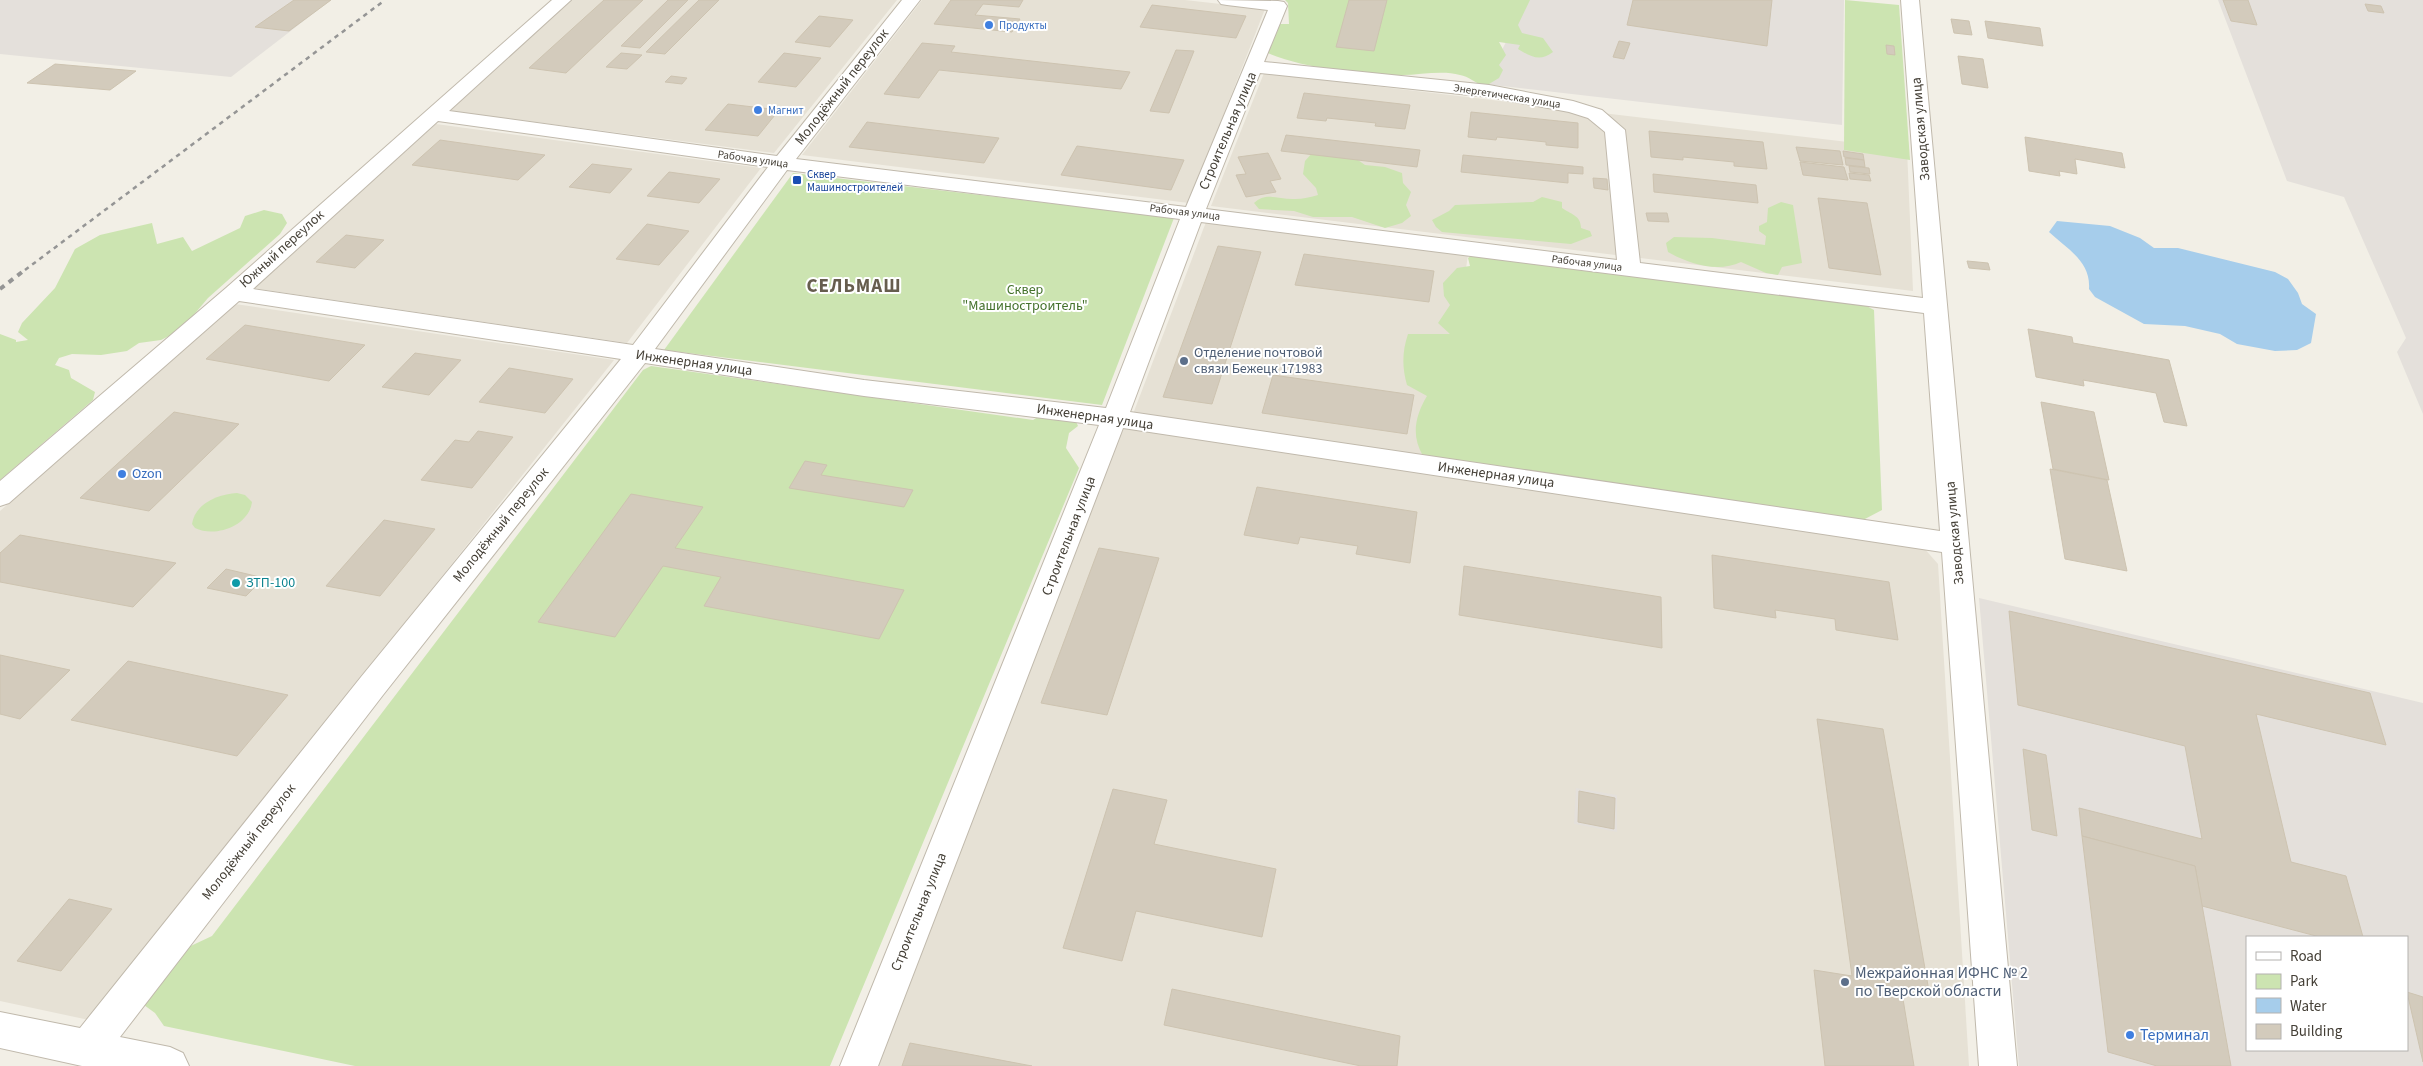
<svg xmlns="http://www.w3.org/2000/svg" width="2423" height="1066" viewBox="0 0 2423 1066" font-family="'Source Sans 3',sans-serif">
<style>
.residential{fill:#e6e1d5}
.industrial{fill:#e4e0db;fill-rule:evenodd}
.green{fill:#cce4b1}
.water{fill:#a6cdeb}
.building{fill:#d3cbbc;stroke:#cdc3b0}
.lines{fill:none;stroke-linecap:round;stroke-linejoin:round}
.minor-casing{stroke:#c0b9ac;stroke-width:2}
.minor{fill:#fff;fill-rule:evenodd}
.rail-far1{stroke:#959595;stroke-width:2.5;stroke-dasharray:4.5 4.5;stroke-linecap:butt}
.rail{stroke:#959595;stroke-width:4;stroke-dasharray:5.5 5.5;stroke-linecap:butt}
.shop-dot{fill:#3f7fe0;stroke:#fff;stroke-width:2}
.transit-dot{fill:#1a4fb4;stroke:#fff;stroke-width:2}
.service-dot{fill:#5c6f8a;stroke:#fff;stroke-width:2}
.culture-dot{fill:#0f9aa8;stroke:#fff;stroke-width:2}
.labels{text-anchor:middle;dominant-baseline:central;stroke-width:4;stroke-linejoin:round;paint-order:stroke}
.far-shop-label{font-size:11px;fill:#366cbe;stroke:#fff;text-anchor:start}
.far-street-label{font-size:11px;fill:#443f36;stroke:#fff}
.far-transit-label{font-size:11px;fill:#164399;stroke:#fff;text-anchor:start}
.street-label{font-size:14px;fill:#443f36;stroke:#fff}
.park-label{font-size:14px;fill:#45722d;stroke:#fff}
.service-label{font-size:14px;fill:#4e5e75;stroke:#fff;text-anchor:start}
.shop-label{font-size:14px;fill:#366cbe;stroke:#fff;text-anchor:start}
.culture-label{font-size:14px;fill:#0d838f;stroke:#fff;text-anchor:start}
.near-service-label{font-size:16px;fill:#4e5e75;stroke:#fff;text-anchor:start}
.near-shop-label{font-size:16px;fill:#366cbe;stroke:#fff;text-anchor:start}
.district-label{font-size:19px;font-weight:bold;letter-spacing:1px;fill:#665d4e;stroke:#fff}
</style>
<rect width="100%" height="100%" fill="#f2efe6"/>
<g class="residential">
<path d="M572 0H897L774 153 449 111Z"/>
<path d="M922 0H1185L1265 9 1189 203 802 155Z"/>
<path d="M1264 73 1907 149 1913 291 1211 206Z"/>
<path d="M436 124 761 168 627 343 253 288Z"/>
<path d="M1206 222 1468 255 1437 459 1133 414Z"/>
<path d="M235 304 614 360 89 1020 0 1001V511Z"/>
<path d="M1122 428 1923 547 1938 564 1969 1066H878Z"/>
</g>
<g class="industrial">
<path d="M0 0H331L231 77 0 54Z"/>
<path d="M1527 0H1844L1842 125 1485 84Z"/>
<path d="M2218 0H2423V414L2397 352 2406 338 2344 197 2287 181Z"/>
<path d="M1979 598 2423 703V1066H2019ZM2247 937H2407V1050H2247Z"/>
<path d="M1576 788 1617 795V832L1574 824Z"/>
</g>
<g class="green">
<path d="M1285 0H1530L1518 25 1522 33 1543 38 1553 52C1540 62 1531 57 1518 49L1520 45 1499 42 1506 55 1499 65 1503 70 1499 78 1484 87C1476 83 1468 76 1460 75 1442 70 1421 75 1402 75 1360 75 1296 68 1259 49L1275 24H1289L1288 3Z"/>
<path d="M1845 0 1899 5 1910 160 1844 150Z"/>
<path d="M1313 152 1348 153 1365 165 1385 167 1402 173 1403 183 1411 192 1406 205 1411 216 1402 223 1385 228 1352 217H1313L1294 211 1259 209 1254 203C1266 191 1280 200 1295 199 1303 199 1311 197 1318 195L1316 188 1303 174 1305 161Z"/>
<path d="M793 173 1174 218 1102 405 664 350Z"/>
<path d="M1542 197 1562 202V208C1570 214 1581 215 1581 228L1590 231 1592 236 1571 244 1442 232 1436 227 1432 220 1449 211 1455 205 1533 202Z"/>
<path d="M1781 202 1793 205 1802 263 1782 267 1778 275 1766 273 1741 262C1718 273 1689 264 1668 252L1666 243 1674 237 1712 238 1765 245 1766 236 1759 231V226L1767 222 1768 208Z"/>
<path d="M264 210 282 214 287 223 280 234 208 298 181 330 161 340 139 343 127 351 101 355 72 354 59 358 55 365 69 370 71 378 95 392 93 400 0 480V334L16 340V342L28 340 18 332 22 323 55 288 75 249 100 235 152 223 157 244 183 237 192 251 240 228 245 216Z"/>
<path d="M1473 254 1859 302 1874 310 1882 510 1863 520 1423 456C1411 436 1415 416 1427 396L1407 385C1402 367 1402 352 1408 334H1450L1438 323 1450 305 1444 296 1443 283 1457 268 1470 266 1468 258Z"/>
<path d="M651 366 1033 420 1043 414 1074 417 1078 426 1069 433 1066 448 1079 468 830 1066H355L164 1026 155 1013 137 1000 180 951 212 936 643 370Z"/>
<path d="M237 493 245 495 252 502C249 526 215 538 195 528L192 524C195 503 219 494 237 493Z"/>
</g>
<path class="water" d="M2057 221 2110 226 2140 238 2154 248H2178L2275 272 2288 279 2298 293 2302 304 2316 314 2311 343 2297 350 2275 351 2237 344 2220 334 2185 326 2144 324 2095 297 2089 289C2091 261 2067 249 2049 232Z"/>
<g class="building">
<path d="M294 0H331L289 31 255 27Z"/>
<path d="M604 0H643L566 73 529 68Z"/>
<path d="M668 0H688L640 48 621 46Z"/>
<path d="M699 0H719L665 54 646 52Z"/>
<path d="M951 0H1023L1019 7 983 4 975 15 1020 19 1012 32 934 24Z"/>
<path d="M1349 0H1387L1374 51 1336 47Z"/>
<path d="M1633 0H1772L1767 46 1627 25Z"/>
<path d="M2223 0H2248L2257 25 2231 21Z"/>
<path d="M2365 4 2381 6 2384 13 2368 11Z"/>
<path d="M1152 5 1246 16 1236 38 1140 27Z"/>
<path d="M819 16 853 20 830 47 795 42Z"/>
<path d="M1951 19 1969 21 1972 35 1954 33Z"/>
<path d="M1985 21 2040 28 2043 46 1988 38Z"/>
<path d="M1619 41 1630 43 1624 59 1613 57Z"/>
<path d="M922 43 955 46 951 52 1130 72 1121 89 939 70 919 98 884 94Z"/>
<path d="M1886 45 1894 46 1895 55 1887 54Z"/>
<path d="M1176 50 1194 51 1169 113 1150 111Z"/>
<path d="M621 53 642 55 627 69 606 67Z"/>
<path d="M784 53 821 58 796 87 758 82Z"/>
<path d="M1958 56 1983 59 1988 88 1962 84Z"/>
<path d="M55 64 136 71 110 90 27 83Z"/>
<path d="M671 76 687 78 682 84 665 82Z"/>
<path d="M1304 93 1410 105 1405 129 1375 126 1376 123 1327 118 1326 121 1297 118Z"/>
<path d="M728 104 779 110 758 136 705 130Z"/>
<path d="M1471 112 1578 123V148L1546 145V142L1497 137 1496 140 1468 137Z"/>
<path d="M867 122 999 138 984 163 849 147Z"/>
<path d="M1649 131 1763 142 1767 169 1734 166V162L1683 157V160L1651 157Z"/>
<path d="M1286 135 1420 150 1417 167 1281 151Z"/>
<path d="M2025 137 2122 153 2125 168 2075 159 2077 174 2059 171 2060 176 2029 171Z"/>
<path d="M440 140 545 155 518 180 412 165Z"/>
<path d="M1077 146 1184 160 1171 190 1061 175Z"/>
<path d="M1796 147 1840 151 1843 165 1800 161Z"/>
<path d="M1843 151 1863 154 1864 160 1844 157Z"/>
<path d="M1268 153 1281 179 1270 181 1276 192 1246 197 1236 175 1246 174 1238 157Z"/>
<path d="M1463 155 1583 167V174L1568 173V183L1461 172Z"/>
<path d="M1845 158 1864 160 1865 167 1846 165Z"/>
<path d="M1800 162 1844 167 1848 180 1803 175Z"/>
<path d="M592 164 632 169 610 193 569 187Z"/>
<path d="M1849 166 1869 168 1870 174 1850 172Z"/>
<path d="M669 172 720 179 699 203 647 196Z"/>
<path d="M1849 173 1869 175 1871 181 1850 179Z"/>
<path d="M1653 174 1756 185 1758 203 1654 192Z"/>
<path d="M1593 178 1607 179 1608 190 1594 188Z"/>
<path d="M1818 198 1867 203 1881 275 1829 268Z"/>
<path d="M1646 213H1667L1669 222 1648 221Z"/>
<path d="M647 224 689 231 659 265 616 259Z"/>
<path d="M346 235 384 240 355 268 316 262Z"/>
<path d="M1218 246 1261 252 1212 404 1163 397Z"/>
<path d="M1304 254 1434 271 1429 302 1295 285Z"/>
<path d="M1967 261 1988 263 1990 270 1969 268Z"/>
<path d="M245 325 365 345 329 381 206 359Z"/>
<path d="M2028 329 2072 337 2073 343 2169 360 2187 426 2164 422 2156 393 2083 380 2084 386 2036 377Z"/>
<path d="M415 353 461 360 429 395 382 387Z"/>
<path d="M509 368 573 379 545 413 479 402Z"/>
<path d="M1273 375 1414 395 1407 434 1262 413Z"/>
<path d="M2041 402 2094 412 2109 480 2053 469Z"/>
<path d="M174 412 239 424 149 511 80 498Z"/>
<path d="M478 431 513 437 472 488 421 480 455 440 469 442Z"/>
<path d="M805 461 827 465 821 475 913 490 904 507 789 488Z"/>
<path d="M2050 469 2107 480 2127 571 2065 559Z"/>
<path d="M1257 487 1417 512 1410 563 1356 554 1358 546 1300 537 1298 544 1244 535Z"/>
<path d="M631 494 703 507 675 548 904 590 879 639 704 606 721 577 663 566 615 637 538 622Z"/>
<path d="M384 520 435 529 380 596 326 586Z"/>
<path d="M20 535 176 563 133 607 0 582V553Z"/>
<path d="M1099 548 1159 558 1107 715 1041 703Z"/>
<path d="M1712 555 1889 582 1898 640 1836 630 1835 619 1775 610 1776 618 1714 608Z"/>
<path d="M1464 566 1661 597 1662 648 1459 615Z"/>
<path d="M226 569 264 578 246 596 207 588Z"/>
<path d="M2009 611 2370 693 2386 745 2256 714 2291 862 2346 876 2363 937H2320L2202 906 2195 866 2082 836 2079 808 2202 839 2185 746 2018 705Z"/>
<path d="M0 655 70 670 20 719 0 714Z"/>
<path d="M128 661 288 695 237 756 71 720Z"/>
<path d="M1817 719 1883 729 1930 997 1902 993 1914 1066H1825L1814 970 1852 976Z"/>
<path d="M2023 749 2046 755 2057 836 2032 830Z"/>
<path d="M1113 789 1167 800 1154 844 1276 869 1262 937 1136 911 1122 961 1063 948Z"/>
<path d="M1579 791 1615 798 1614 829 1578 822Z"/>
<path d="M2082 836 2195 866 2231 1066H2157L2108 1052Z"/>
<path d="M69 899 112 909 61 971 17 961Z"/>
<path d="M1172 989 1400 1036 1397 1066H1361L1164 1025Z"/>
<path d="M2407 992 2423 997V1062Z"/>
<path d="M910 1043 1032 1066H902Z"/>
</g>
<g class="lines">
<g class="minor-casing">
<path id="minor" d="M552 0H571L449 111 777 156 902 0H920L796 159 1186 207 1268 10 1227 5 1221 4 1218 0 1278 1 1284 2 1287 6 1264 62 1489 85 1573 101 1602 110 1625 130 1640 263 1923 298 1901 0H1919L2017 1066H1979L1942 552 1123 428 878 1066H840L1099 425 864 396 645 363 383 695 120 1037 170 1047 183 1053 189 1066H82L0 1048V1012L80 1028 361 677 621 359 239 301 9 503 0 506V481L226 288ZM1260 73 1489 97 1569 112 1588 118 1605 132 1617 260 1206 209ZM438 121 768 167 633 345 253 289ZM787 170 1180 219 1106 408 864 380 655 349ZM1201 222 1924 313 1940 531 1130 412Z"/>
</g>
<use href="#minor" class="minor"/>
<path class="rail-far1" d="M25 270 385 0"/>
<path class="rail" d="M0 289 26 269"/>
</g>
<g class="shop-dot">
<circle cx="989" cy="25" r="5"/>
<circle cx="758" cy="110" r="5"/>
<circle cx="122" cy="474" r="5"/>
<circle cx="2130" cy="1035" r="5"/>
</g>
<rect class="transit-dot" x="792" y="175" width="10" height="10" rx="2.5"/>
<g class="service-dot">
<circle cx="1184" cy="361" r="5"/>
<circle cx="1845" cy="982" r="5"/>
</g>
<circle class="culture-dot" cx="236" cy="583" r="5"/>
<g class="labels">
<g class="far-shop-label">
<text x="999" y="25">Продукты</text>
<text x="768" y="110">Магнит</text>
</g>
<g class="far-street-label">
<text transform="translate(1507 96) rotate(9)">Энергетическая улица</text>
<text transform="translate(753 159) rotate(8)">Рабочая улица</text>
<text transform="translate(1185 212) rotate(7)">Рабочая улица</text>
<text transform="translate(1587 263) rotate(7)">Рабочая улица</text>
</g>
<g class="far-transit-label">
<text x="807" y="174">Сквер<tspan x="807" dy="13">Машиностроителей</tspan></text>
</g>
<g class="street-label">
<text transform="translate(842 87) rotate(-52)">Молодёжный переулок</text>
<text transform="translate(1921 129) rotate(-95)">Заводская улица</text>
<text transform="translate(1228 131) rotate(-67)">Строительная улица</text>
<text transform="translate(282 249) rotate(-42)">Южный переулок</text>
<text transform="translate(694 363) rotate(8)">Инженерная улица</text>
<text transform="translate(1095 417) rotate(8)">Инженерная улица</text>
<text transform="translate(1496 475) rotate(8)">Инженерная улица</text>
<text transform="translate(501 525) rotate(-51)">Молодёжный переулок</text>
<text transform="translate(1955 533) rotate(-95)">Заводская улица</text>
<text transform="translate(1069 536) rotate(-69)">Строительная улица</text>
<text transform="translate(249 842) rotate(-52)">Молодёжный переулок</text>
<text transform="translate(919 912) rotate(-68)">Строительная улица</text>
</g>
<g class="park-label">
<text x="1025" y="290">Сквер<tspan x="1025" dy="16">"Машиностроитель"</tspan></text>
</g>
<g class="service-label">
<text x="1194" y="353">Отделение почтовой<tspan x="1194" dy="16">связи Бежецк 171983</tspan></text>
</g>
<g class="shop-label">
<text x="132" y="474">Ozon</text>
</g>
<g class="culture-label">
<text x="246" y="583">ЗТП-100</text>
</g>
<g class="near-service-label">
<text x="1855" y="973">Межрайонная ИФНС № 2<tspan x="1855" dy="18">по Тверской области</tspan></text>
</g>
<g class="near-shop-label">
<text x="2140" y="1035">Терминал</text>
</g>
<g class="district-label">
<text x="854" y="286">СЕЛЬМАШ</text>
</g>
</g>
<rect x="2246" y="936" width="162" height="115" fill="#ffffff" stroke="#b4b2af"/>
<rect x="2256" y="952" width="25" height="8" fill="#ffffff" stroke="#b4b2af"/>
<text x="2290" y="961" font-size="15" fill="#443f36">Road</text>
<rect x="2256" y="974" width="25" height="15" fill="#cce4b1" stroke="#b4b2af"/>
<text x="2290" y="986" font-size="15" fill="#443f36">Park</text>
<rect x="2256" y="998" width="25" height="15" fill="#a6cdeb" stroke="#b4b2af"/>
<text x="2290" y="1011" font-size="15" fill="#443f36">Water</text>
<rect x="2256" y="1024" width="25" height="15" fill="#d3cbbc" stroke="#b4b2af"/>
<text x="2290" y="1036" font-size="15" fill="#443f36">Building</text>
</svg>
